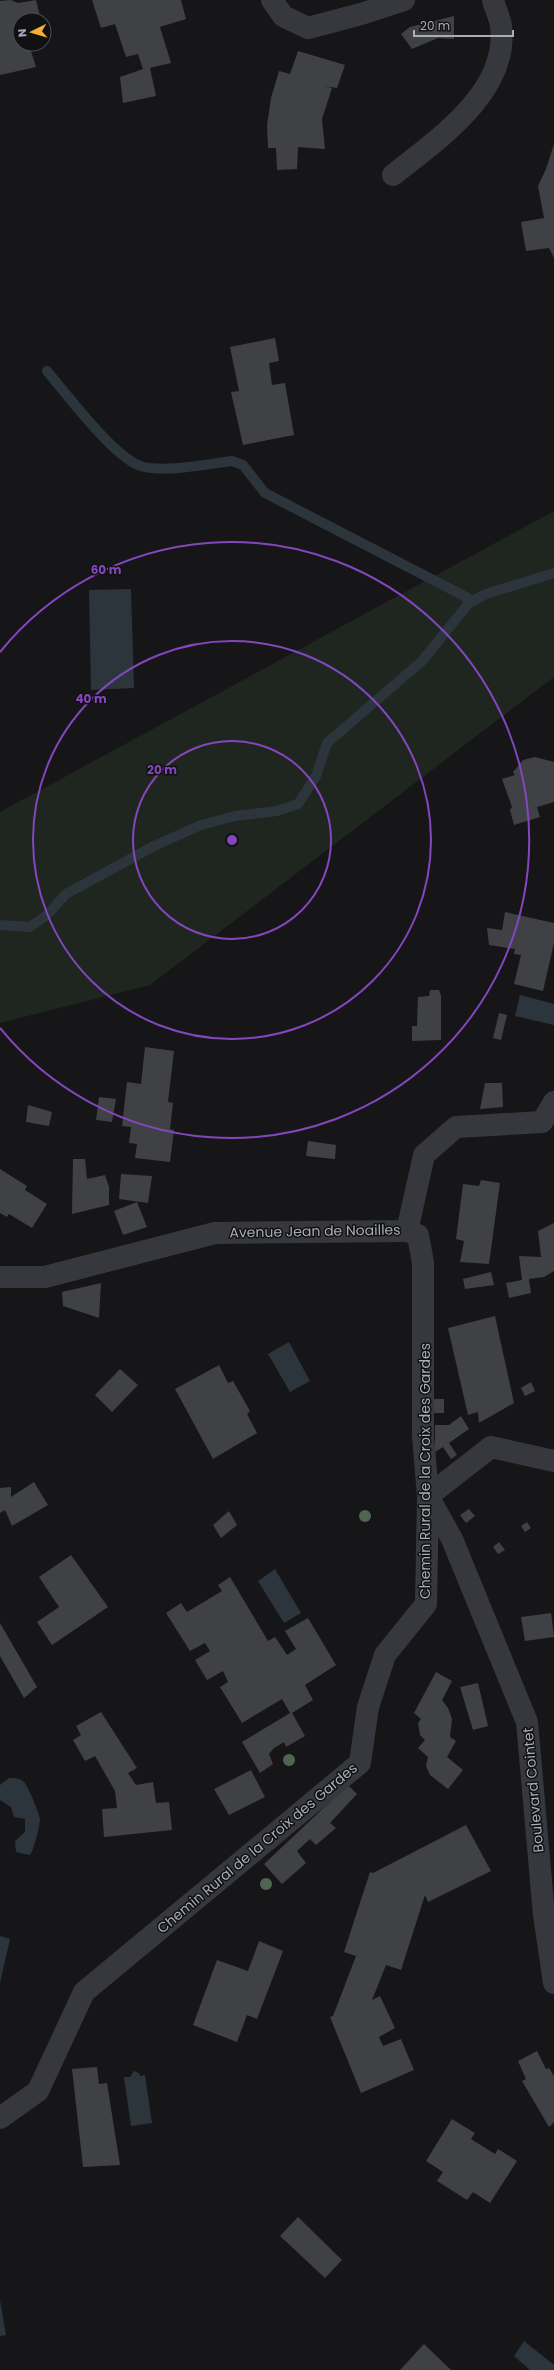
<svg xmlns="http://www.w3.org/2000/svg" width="554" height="2370" viewBox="0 0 554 2370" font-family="Poppins,sans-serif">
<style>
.green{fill:#1e261f}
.water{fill:#2c353c}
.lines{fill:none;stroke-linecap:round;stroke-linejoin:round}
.stream{stroke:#2c353c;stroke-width:10}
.building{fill:#404145}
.minor{stroke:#37383d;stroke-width:22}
.tree{fill:#506452}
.ring{fill:none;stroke:#8446be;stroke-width:2}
.labels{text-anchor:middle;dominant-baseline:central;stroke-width:3;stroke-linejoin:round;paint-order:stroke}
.street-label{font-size:14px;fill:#a8adb8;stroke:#111113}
.centre{fill:#8446be;stroke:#111113;stroke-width:2}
.ring-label{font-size:12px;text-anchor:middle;font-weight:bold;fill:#8446be;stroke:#111113;stroke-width:3;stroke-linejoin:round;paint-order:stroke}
</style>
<rect width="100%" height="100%" fill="#161618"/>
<path class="green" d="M554 511V677L150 985 0 1023V812Z"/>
<g class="water">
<path d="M131 589 134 688 91 690 89 590Z"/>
<path d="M520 995 554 1004V1025L515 1016Z"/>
<path d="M289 1342 310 1381 290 1392 268 1354Z"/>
<path d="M275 1569 301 1613 284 1623 258 1581Z"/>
<path d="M9 1778C15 1778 19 1778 24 1782 28 1786 39 1813 40 1819 40 1825 34 1850 30 1855L16 1852 15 1841 25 1832V1819L14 1817 11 1807 0 1800V1785Z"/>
<path d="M0 1936 10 1939 0 1983Z"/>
<path d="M134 2071 139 2073 140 2076 145 2075 152 2123 131 2126 124 2077H130Z"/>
<path d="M0 2300 6 2335 0 2336Z"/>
<path d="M524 2341 554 2365V2370H530L514 2356Z"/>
</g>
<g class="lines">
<g class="stream">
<path d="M47 371C68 396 111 453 138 465 158 474 209 464 232 461L243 465 265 493 468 598 469 603"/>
<path d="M0 925 30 927 47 915 66 894 154 846 201 825 235 816 277 811 298 804 316 776 327 743 422 661 469 603 486 594 554 573"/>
</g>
</g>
<g class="building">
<path d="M11 0 18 3 36 0 41 20H20V44H42L30 48 36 67 0 75V1Z"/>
<path d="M92 0H181L186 19 160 27 171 63 150 68 156 96 123 103 120 77 143 69 138 54 126 57 115 24 101 28Z"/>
<path d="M454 16V39L438 38 412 49 401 34 410 27Z"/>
<path d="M44 32 47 43 44 44Z"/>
<path d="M298 51 345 65 337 88 323 86 332 88 322 119 325 149 298 147 297 169 277 170 276 148H268L267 125 271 98 279 71 290 74Z"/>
<path d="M554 144V258L549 248 526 251 521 222 544 218 538 186 546 169Z"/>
<path d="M275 338 279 361 269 363 272 385 285 383 294 435 243 445 231 392 239 391 230 347Z"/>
<path d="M535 757 554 762V802L537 807 540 817 514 825 510 810 512 807 502 779 515 775 513 772 523 760Z"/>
<path d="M505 912 554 923V943L543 991 514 984 521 955 514 954 515 949 489 945 487 928 502 930Z"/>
<path d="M430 990H439L441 996V1040L412 1041V1026H417L418 997 429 996Z"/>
<path d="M499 1013 507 1015 501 1040 493 1038Z"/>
<path d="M145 1047 174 1051 168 1102 173 1103 170 1129 174 1130 170 1162 135 1158 137 1144 129 1143 131 1127 122 1126 127 1082 141 1084Z"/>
<path d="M485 1083H502L503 1107 480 1109Z"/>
<path d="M99 1097 116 1099 112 1122 96 1120Z"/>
<path d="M28 1105 52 1112 49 1126 26 1122Z"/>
<path d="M308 1141 336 1145 335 1159 306 1156Z"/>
<path d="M73 1159H85L87 1179 105 1175 109 1187V1205L72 1214Z"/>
<path d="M0 1169 27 1186 25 1190 47 1204 32 1228 9 1214 7 1217 0 1213Z"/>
<path d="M121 1174 152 1176 148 1203 119 1199Z"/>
<path d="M481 1180 500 1183 489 1264 460 1262 464 1241 456 1239 463 1184 479 1186Z"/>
<path d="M137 1202 147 1227 123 1235 114 1211Z"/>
<path d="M554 1223V1271L544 1277 529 1279 531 1293 509 1298 506 1283 522 1280 519 1256 541 1257 538 1231Z"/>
<path d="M491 1272 494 1285 465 1289 463 1279Z"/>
<path d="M101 1283 99 1318 63 1306 62 1292Z"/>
<path d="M495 1316 514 1403 479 1423 478 1412 468 1415 448 1328Z"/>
<path d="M219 1365 228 1383 233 1381 250 1411 247 1414 257 1433 213 1459 175 1389Z"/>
<path d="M120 1369 138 1385 112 1412 95 1395Z"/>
<path d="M531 1382 535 1391 525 1396 521 1388Z"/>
<rect x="434" y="1399" width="10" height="14"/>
<path d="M461 1416 469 1429 449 1443 457 1455 451 1459 443 1447 435 1452V1425H449Z"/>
<path d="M34 1482 48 1505 12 1526 5 1510 0 1513V1488L11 1487V1497Z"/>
<path d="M469 1509 475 1516 466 1523 460 1515Z"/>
<path d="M229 1511 237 1525 221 1538 213 1525Z"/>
<path d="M527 1522 531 1528 525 1532 521 1526Z"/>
<path d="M499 1542 505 1550 498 1554 493 1547Z"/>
<path d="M71 1555 108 1607 52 1645 37 1622 59 1607 39 1577Z"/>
<path d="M230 1577 268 1641 275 1637 287 1655 296 1649 285 1631 308 1618 336 1665 305 1685 313 1700 292 1713 305 1736 286 1747 284 1742 274 1748 269 1754 273 1764 260 1773 242 1742 290 1713 282 1699 242 1723 220 1687 228 1682 223 1671 207 1680 195 1660 210 1651 205 1643 190 1651 166 1613 181 1603 187 1612 222 1591 218 1585Z"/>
<path d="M551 1613 554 1637 525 1641 521 1617Z"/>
<path d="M0 1623 37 1687 24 1698 0 1656Z"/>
<path d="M436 1672 452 1681 442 1700 448 1708 452 1719 450 1737 456 1741 447 1757 463 1770 448 1789 430 1775 426 1766 428 1757 418 1748 425 1740 420 1735 418 1723 421 1719 414 1713Z"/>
<path d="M478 1683 488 1726 473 1730 460 1687Z"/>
<path d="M101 1712 137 1768 128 1773 136 1785 153 1782 156 1803 169 1802 172 1830 104 1837 102 1809 117 1808 115 1791 95 1756 85 1761 73 1740 81 1735 76 1726Z"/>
<path d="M251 1770 265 1797 229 1815 214 1789Z"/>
<path d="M348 1785 357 1794 330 1823 336 1828 316 1845 310 1839 297 1851 306 1863 282 1884 264 1864Z"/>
<path d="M466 1825 491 1871 428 1902 425 1895 401 1970 386 1965 372 2000 380 1996 395 2028 379 2037 383 2046 401 2039 414 2070 361 2093 330 2017 333 2016 356 1956 344 1952 370 1872 373 1873Z"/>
<path d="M259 1941 283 1951 257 2019 247 2015 237 2042 193 2025 217 1960 248 1971Z"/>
<path d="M537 2051 546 2069 549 2068 554 2076V2122L549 2127 522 2081 526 2079 518 2061Z"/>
<path d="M97 2067 99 2084 107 2083 120 2165 83 2167 72 2069Z"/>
<path d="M452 2119 475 2133 471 2139 495 2154 498 2149 517 2161 490 2203 473 2192 467 2200 437 2181 443 2172 426 2161Z"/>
<path d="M298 2217 342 2260 325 2278 280 2236Z"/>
<path d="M424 2344 451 2370H400Z"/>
</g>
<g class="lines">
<g class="minor">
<path d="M272 0 283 16 308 28 361 14 404 0"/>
<path d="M393 175C438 139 509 92 501 26 500 18 495 8 493 0"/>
<path d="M0 1277H45L215 1233 407 1231 424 1155 456 1127 542 1122 554 1102"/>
<path d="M428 1496 452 1539 527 1722 544 1915 554 1983"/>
<path d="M428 1496 491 1447 554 1461"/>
<path d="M0 2118 38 2091 84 1992 360 1763 368 1707 385 1655 426 1604 428 1496 423 1436V1263L418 1235 407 1231"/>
</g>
</g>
<g class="tree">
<circle cx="365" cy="1516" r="6"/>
<circle cx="289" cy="1760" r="6"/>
<circle cx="266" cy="1884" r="6"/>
</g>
<g class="ring">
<circle cx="232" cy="840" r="99"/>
<circle cx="232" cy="840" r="199"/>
<path d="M0 652A298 298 0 1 1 0 1028"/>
</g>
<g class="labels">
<g class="street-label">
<text transform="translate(315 1231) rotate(-1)">Avenue Jean de Noailles</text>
<text transform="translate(425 1471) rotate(-90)">Chemin Rural de la Croix des Gardes</text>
<text transform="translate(533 1790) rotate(-95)">Boulevard Cointet</text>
<text transform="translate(257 1848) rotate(-40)">Chemin Rural de la Croix des Gardes</text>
</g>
</g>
<circle cx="232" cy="840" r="6" class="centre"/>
<g class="ring-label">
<text x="106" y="574">60 m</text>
<text x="91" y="703">40 m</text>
<text x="162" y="774">20 m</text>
</g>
<g transform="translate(32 32) rotate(265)"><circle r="19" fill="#111113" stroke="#4d4f55"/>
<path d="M0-3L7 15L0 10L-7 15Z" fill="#f2b134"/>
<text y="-6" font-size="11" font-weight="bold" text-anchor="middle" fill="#a8adb8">N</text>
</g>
<path d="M414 30v6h99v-6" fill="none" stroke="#a8adb8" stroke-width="2"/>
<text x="420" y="30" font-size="12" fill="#a8adb8" stroke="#111113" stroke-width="3" paint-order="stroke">20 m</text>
</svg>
